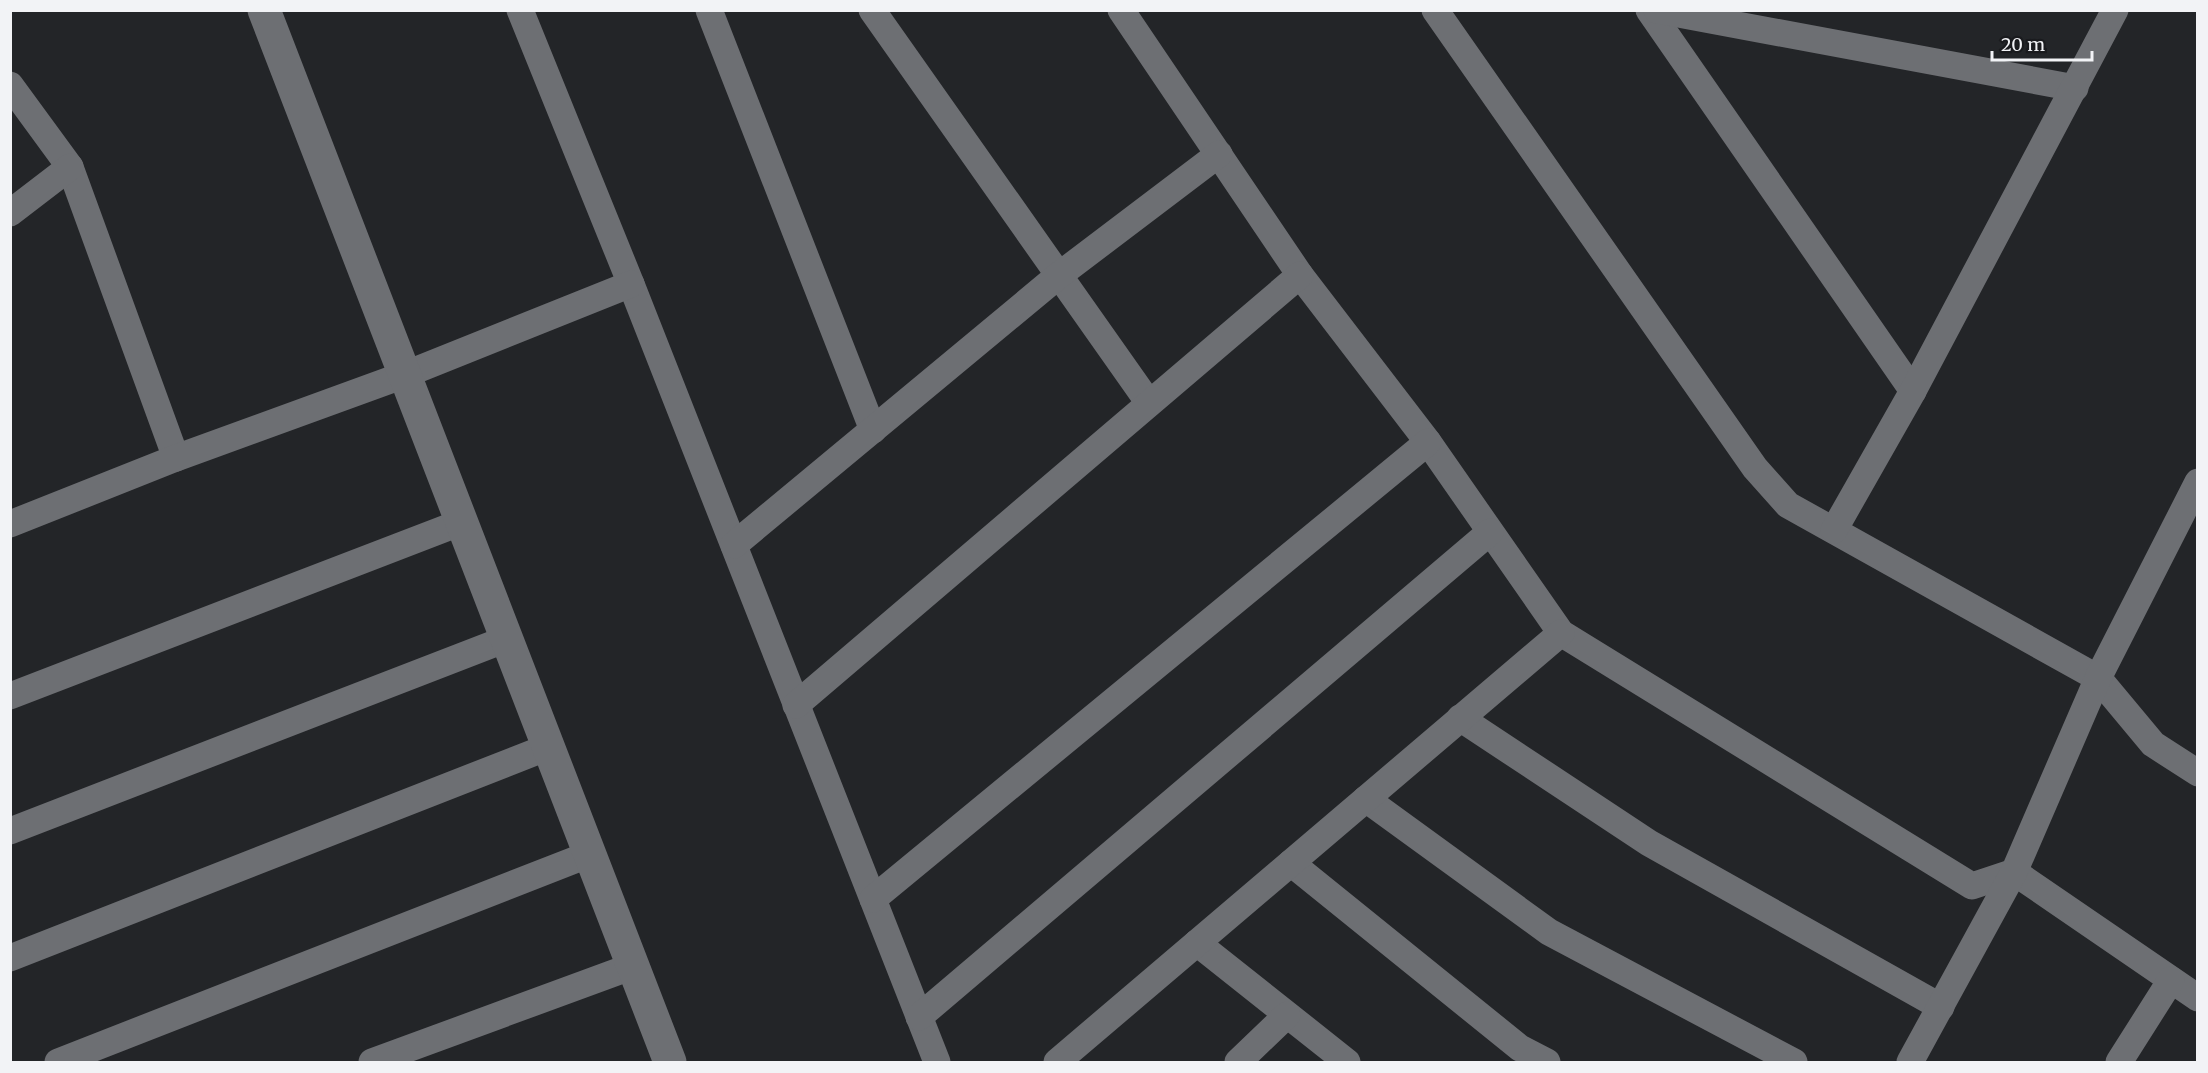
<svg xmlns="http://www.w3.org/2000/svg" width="2208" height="1073" viewBox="0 0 2208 1073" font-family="Merriweather,serif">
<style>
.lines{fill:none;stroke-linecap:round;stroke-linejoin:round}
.street{stroke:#6d6f73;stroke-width:27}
.secondary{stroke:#6d6f73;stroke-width:33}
</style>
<rect width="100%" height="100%" fill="#232528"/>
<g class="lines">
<g class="street">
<path d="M520 10 631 284 937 1062"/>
<path d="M709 10 873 430"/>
<path d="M872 10 1149 403"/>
<path d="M1121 10 1300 275 1428 442 1561 633 1972 886 2014 872 2198 998"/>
<path d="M1435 10 1755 468 1788 505 2098 678 2153 744 2198 773"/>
<path d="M1649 10 1913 391"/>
<path d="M1657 10 2075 88"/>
<path d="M10 85 70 167 176 458"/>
<path d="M10 213 70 167"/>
<path d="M10 524 176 458 404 375 631 284"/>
<path d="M1834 530 1913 391 2115 10"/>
<path d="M734 545 1058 276 1219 154"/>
<path d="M10 696 462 522"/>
<path d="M796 705 1300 275"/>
<path d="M1460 718 1649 843 1941 1007"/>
<path d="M1366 799 1549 932 1794 1062"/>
<path d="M10 831 506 639"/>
<path d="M1291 863 1520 1048 1547 1062"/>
<path d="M873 899 1428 442"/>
<path d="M1197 943 1347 1062"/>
<path d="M10 958 548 747"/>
<path d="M919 1017 1490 532"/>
<path d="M58 1062 590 854"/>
<path d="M372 1062 633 966"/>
<path d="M1057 1062 1561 633"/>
<path d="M1238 1062 1287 1015"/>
<path d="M1910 1062 2014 872 2098 678 2198 482"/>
<path d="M2119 1062 2171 980"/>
</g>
<path class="secondary" d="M264 10 670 1062"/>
</g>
<rect width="2208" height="1073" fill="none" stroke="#f2f3f6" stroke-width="24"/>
<path d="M1992 51v9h100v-9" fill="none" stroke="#f2f3f6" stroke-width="3"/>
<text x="2001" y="51" font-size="18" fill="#f2f3f6" stroke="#1a1b1e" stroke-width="4.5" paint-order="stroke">20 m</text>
</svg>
